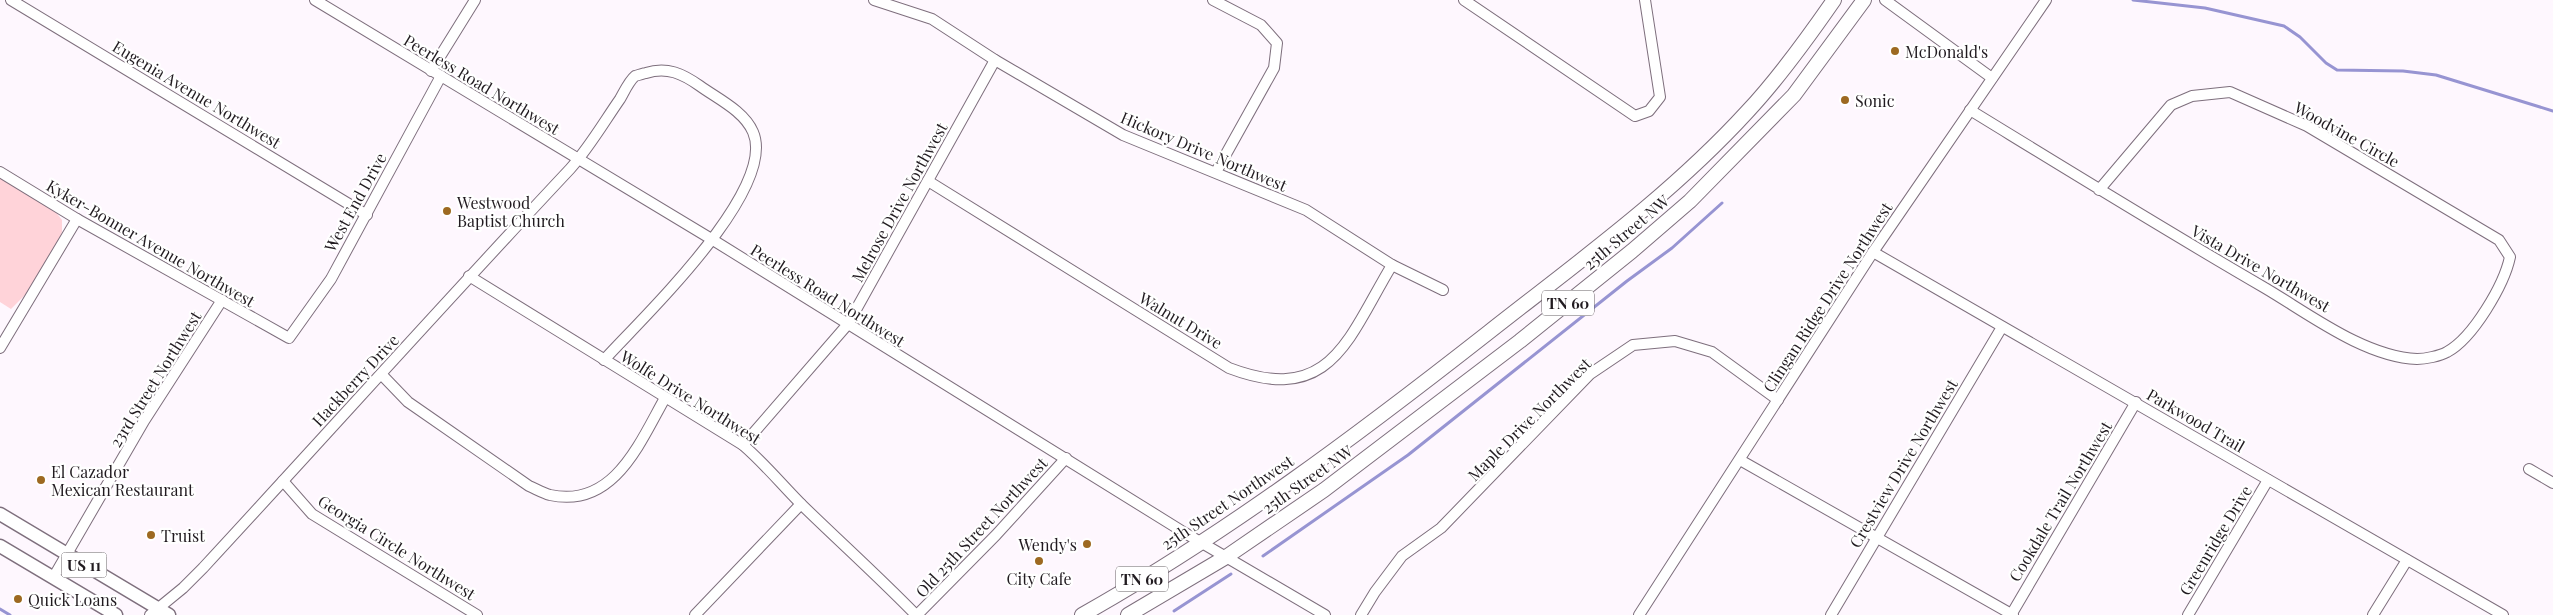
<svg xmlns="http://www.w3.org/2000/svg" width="2553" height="615" viewBox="0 0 2553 615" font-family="'Playfair Display',serif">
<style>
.green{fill:#ffd3d9}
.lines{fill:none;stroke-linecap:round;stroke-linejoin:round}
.stream{stroke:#9794d2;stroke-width:3}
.minor-casing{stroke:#7e6f7d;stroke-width:12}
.major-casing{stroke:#7e6f7d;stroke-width:15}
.highway-casing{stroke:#7e6f7d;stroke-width:16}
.minor{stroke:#fff;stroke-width:10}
.major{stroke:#fff;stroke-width:12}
.highway{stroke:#fff;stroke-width:14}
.poi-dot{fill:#9d6921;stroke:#fff;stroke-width:2}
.labels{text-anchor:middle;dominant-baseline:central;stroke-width:4.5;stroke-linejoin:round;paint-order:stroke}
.shield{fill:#fff;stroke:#645f63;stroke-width:1}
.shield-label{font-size:15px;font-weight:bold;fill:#211b20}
.poi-label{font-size:16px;fill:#211b20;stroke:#fff;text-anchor:start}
.street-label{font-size:16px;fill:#211b20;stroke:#fff}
</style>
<rect width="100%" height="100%" fill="#fef7fe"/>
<path class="green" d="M0 178 55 211 62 220V232L58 241 26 294 11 309 0 302Z"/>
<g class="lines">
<g class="stream">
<path d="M2133 0 2205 8 2284 26 2300 37 2326 63 2337 70 2403 71 2436 75 2553 111"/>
<path d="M1263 556 1408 455 1627 281 1672 248 1722 203"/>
<path d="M0 609 10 615"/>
<path d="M1174 611 1231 574"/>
</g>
<g class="minor-casing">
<g id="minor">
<path d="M11 0 367 215"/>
<path d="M315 0 713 240 1185 533 1325 615"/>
<path d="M874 0 932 19 995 60 1123 135 1306 210 1392 265 1443 290"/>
<path d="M1213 0 1261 25 1277 43 1274 68 1216 172"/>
<path d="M1464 0 1635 116 1649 111 1660 97 1645 0"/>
<path d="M1885 0 1992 78"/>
<path d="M431 71 475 0"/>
<path d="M1970 110C2068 170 2165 230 2265 288 2309 314 2365 357 2417 359 2425 359 2440 356 2447 352 2473 338 2504 285 2510 257L2499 240 2307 126 2230 92 2192 96 2171 105 2099 190"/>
<path d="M0 172 77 219 289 338 331 279 441 76"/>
<path d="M928 181 1229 368C1331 407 1348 338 1392 265"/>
<path d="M1873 252 2503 615"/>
<path d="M469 276 743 445C765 464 782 485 802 505 840 542 879 577 916 615"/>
<path d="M0 348 77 219"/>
<path d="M382 375 408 402 529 486C536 489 543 493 550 495 614 509 640 442 665 398"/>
<path d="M743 445 848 324 995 60"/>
<path d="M1740 460 2013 615"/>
<path d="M2529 469 2553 483"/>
<path d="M283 481 312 514 477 615"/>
<path d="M53 578 144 421 222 300"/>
<path d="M150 615 183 588 203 568C326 435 446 301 570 169 589 148 604 122 620 99 624 92 629 81 635 76 636 76 644 73 646 73 667 66 683 74 700 86 718 99 744 111 753 132 778 190 642 318 604 360"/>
<path d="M695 615 801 504"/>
<path d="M917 615 996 535 1066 458"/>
<path d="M1361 615 1375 592 1402 556 1441 528 1590 374 1633 345 1675 341 1712 352 1778 400"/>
<path d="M1639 615 1873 252 2046 0"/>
<path d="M1831 615 2002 327"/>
<path d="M2011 615 2136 402"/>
<path d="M2188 615 2268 480"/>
<path d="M2373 615 2407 560"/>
</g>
</g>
<g class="major-casing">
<g id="major">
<path d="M0 514 169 615"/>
<path d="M0 546 116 615"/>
</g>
</g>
<g class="highway-casing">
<g id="highway">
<path d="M1082 615C1226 534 1359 434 1489 332 1578 262 1670 196 1747 112 1779 78 1807 39 1834 0"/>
<path d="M1128 615 1226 557 1324 490 1520 341 1632 251 1690 201 1794 95 1864 0"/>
</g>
</g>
<use href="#minor" class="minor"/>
<use href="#major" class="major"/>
<use href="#highway" class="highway"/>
</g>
<g class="poi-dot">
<circle cx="1895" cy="51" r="5"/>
<circle cx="1845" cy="100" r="5"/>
<circle cx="447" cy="211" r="5"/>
<circle cx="41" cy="480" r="5"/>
<circle cx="151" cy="535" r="5"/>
<circle cx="1087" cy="544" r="5"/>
<circle cx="1039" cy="561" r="5"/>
<circle cx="18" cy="599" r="5"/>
</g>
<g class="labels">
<g class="shield">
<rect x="1542" y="290.5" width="52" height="25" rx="4"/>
<rect x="61.5" y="552.5" width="45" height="25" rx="4"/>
<rect x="1116" y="566.5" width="52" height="25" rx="4"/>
</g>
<g class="shield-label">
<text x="1568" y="303">TN 60</text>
<text x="84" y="565">US 11</text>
<text x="1142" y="579">TN 60</text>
</g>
<g class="poi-label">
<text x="1905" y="51">McDonald's</text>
<text x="1855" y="100">Sonic</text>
<text x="457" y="202">Westwood<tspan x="457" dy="18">Baptist Church</tspan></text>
<text x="51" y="471">El Cazador<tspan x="51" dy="18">Mexican Restaurant</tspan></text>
<text x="161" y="535">Truist</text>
<text x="1077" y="544" text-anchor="end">Wendy's</text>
<text x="1039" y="578" text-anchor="middle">City Cafe</text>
<text x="28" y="599">Quick Loans</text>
</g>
<g class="street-label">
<text transform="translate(482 84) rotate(31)">Peerless Road Northwest</text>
<text transform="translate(197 94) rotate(31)">Eugenia Avenue Northwest</text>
<text transform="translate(2347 134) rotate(29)">Woodvine Circle</text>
<text transform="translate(1204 151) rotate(23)">Hickory Drive Northwest</text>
<text transform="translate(355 202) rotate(-61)">West End Drive</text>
<text transform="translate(899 202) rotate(-61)">Melrose Drive Northwest</text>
<text transform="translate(1626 232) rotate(-40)">25th Street NW</text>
<text transform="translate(151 243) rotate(30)">Kyker-Bonner Avenue Northwest</text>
<text transform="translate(2261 268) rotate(30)">Vista Drive Northwest</text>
<text transform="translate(828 295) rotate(32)">Peerless Road Northwest</text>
<text transform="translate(1827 297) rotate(-57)">Clingan Ridge Drive Northwest</text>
<text transform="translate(1181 320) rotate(31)">Walnut Drive</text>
<text transform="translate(155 379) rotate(-58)">23rd Street Northwest</text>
<text transform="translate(355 380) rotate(-47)">Hackberry Drive</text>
<text transform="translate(691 397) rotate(32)">Wolfe Drive Northwest</text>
<text transform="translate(1529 419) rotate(-45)">Maple Drive Northwest</text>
<text transform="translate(2196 420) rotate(30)">Parkwood Trail</text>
<text transform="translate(1903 463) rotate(-59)">Crestview Drive Northwest</text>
<text transform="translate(1307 479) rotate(-35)">25th Street NW</text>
<text transform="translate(2060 501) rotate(-59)">Cookdale Trail Northwest</text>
<text transform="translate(1227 502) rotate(-34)">25th Street Northwest</text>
<text transform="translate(981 527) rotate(-47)">Old 25th Street Northwest</text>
<text transform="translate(2215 540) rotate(-59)">Greenridge Drive</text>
<text transform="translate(397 547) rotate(32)">Georgia Circle Northwest</text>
</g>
</g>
</svg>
